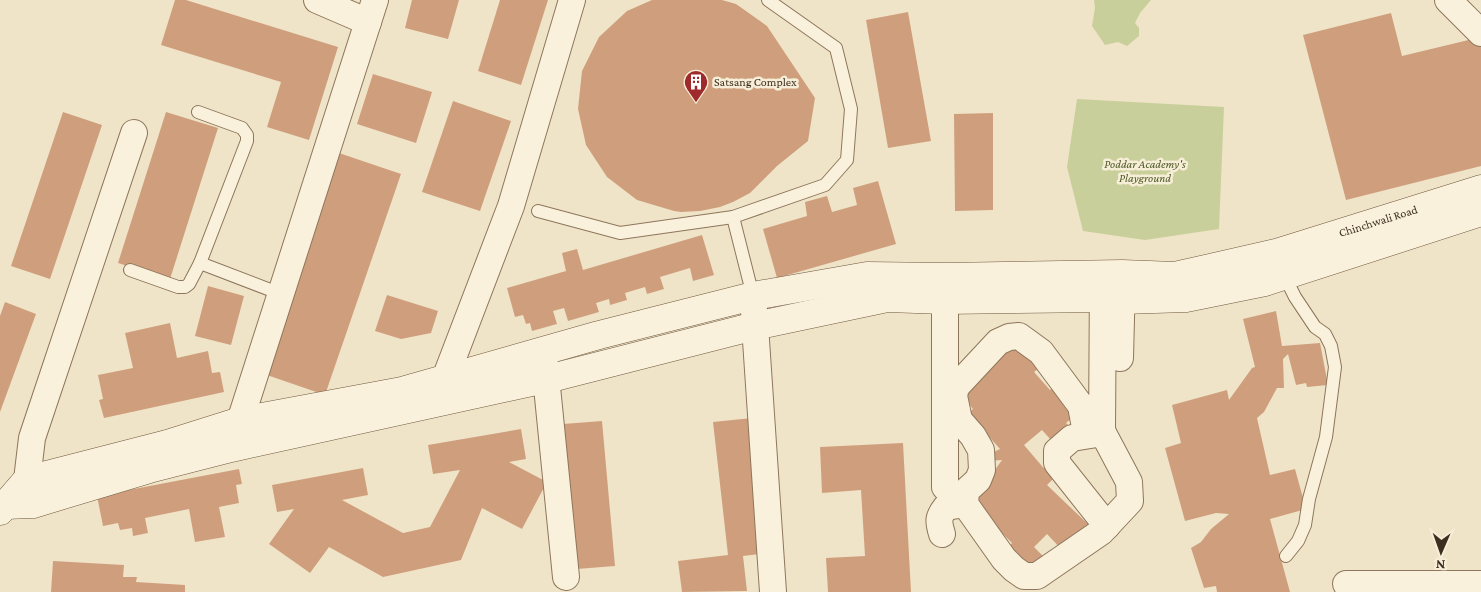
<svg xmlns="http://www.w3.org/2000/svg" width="1481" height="592" viewBox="0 0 1481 592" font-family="'Crimson Pro',serif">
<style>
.green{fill:#c9cf9b}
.building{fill:#cf9f7d}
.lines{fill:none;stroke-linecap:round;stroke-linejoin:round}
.lane-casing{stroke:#8d765c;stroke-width:14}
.street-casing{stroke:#8d765c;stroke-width:28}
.secondary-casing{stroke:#6f573f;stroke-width:29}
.lane{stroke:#faf1dc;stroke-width:12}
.street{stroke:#faf1dc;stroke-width:26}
.secondary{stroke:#faf1dc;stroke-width:28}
.labels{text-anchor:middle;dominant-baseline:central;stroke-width:5;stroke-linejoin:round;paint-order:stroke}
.poi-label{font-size:12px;fill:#3d2e20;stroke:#f7eed8;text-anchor:start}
.park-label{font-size:12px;font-style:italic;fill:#4d5a26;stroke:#f7eed8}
.street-label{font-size:12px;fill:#3d2e20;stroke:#f7eed8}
</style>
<rect width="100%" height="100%" fill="#f0e4c8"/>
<g class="green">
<path d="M1094 0H1151L1140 13 1135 23 1139 28V36L1127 46 1118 42 1105 45 1092 26 1095 8Z"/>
<path d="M1077 99 1224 107 1219 229 1145 240 1083 231 1067 167Z"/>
</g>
<g class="building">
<path d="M175 0H186L338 47 309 140 267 127 281 82 161 45Z"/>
<path d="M412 0H459L448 39 405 28Z"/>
<path d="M500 0H548L521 85 478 71Z"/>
<path d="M652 0H722L736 4 767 26 815 98 808 141 777 166 750 193 733 202 720 207 700 211 681 212 674 211 637 200 607 177 586 145 578 109 582 71 599 37 627 11Z"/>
<path d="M908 12 931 141 888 148 866 20Z"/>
<path d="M1391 13 1402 56 1481 37V166L1346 200 1303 35Z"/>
<path d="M373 74 432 92 416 143 357 124Z"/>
<path d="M453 101 511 121 480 211 422 192Z"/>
<path d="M63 112 102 125 50 279 11 266Z"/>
<path d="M166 112 218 128 170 279 118 263Z"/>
<path d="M993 113V210L955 211 954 114Z"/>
<path d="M339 153 401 174 325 395 264 374Z"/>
<path d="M878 181 896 244 777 278 763 229 807 216 805 202 827 196 832 212 857 205 853 188Z"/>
<path d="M702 235 714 275 693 281 690 268 660 277 664 289 647 294 645 287 625 293 627 300 610 305 609 299 596 303 599 312 568 321 564 308 553 311 557 324 532 331 530 323 526 324 523 315 515 317 507 288 566 271 562 253 577 249 583 270Z"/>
<path d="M208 286 244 296 231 345 195 336Z"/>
<path d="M387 295 438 311 431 333 401 339 375 331Z"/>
<path d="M5 302 36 314 0 412V316Z"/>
<path d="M1276 311 1282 346 1320 343 1328 385 1307 387 1306 383 1296 385 1288 354 1283 359 1284 388H1277L1264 412 1257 418 1270 475 1295 469 1306 509 1270 519 1290 592H1217L1216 586 1204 588 1191 548 1201 542 1211 529 1229 514 1216 513 1185 521 1165 448 1181 443 1172 405 1227 390 1229 400 1252 368 1255 367 1243 319Z"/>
<path d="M170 323 177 358 208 351 212 373 220 372 224 392 104 418 99 400 103 399 98 375 133 368 125 333Z"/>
<path d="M1013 340 1038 369 1034 372 1050 390 1054 387 1067 402 1063 405 1073 417 1066 423 1071 428 1051 440 1042 430 1024 445 1053 479 1047 485 1091 527 1065 553 1047 534 1034 547 1045 558 1029 573 1007 549 1012 543 973 504 987 481 1002 460 988 461 989 454 1000 449 968 413 973 409 960 393Z"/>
<path d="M752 418 767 553 743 556 747 591 682 592 678 561 728 555 713 422Z"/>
<path d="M602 421 615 566 577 569 563 424Z"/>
<path d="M521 429 526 459 509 462 547 482 522 529 482 508 461 560 383 577 329 547 310 573 269 544 294 509 277 512 272 485 363 468 368 495 342 500 403 533 430 527 460 470 433 474 428 445Z"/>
<path d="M903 443 911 592H828L826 558 865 556 861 490 822 493 820 447Z"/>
<path d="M239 469 242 484 236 485 239 503 219 507 225 537 195 542 189 509 145 518 148 533 133 536 132 528 120 530 118 523 103 526 97 496Z"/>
<path d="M53 561 124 565 123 577H137L136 582 185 585V592H51Z"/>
</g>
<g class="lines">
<g class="lane-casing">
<g id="lane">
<path d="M198 112 242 128 247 135V141L200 263 281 294"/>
<path d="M538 211 620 233 733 217 825 185 847 160 851 109 836 48 768 0"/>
<path d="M733 217 753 296"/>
<path d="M130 270 178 287H185L189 284 200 263"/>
<path d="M1284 275 1295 297 1315 327 1325 334 1331 346 1335 367 1326 437 1309 499 1305 525 1298 541 1286 556"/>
</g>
</g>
<g class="street-casing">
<g id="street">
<path d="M317 0 368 22"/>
<path d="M1448 0 1481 33"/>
<path d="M945 277V487"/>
<path d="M753 296 773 592"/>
<path d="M544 357 566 577"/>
<path d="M1120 358 1122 279"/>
<path d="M438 397 511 206 572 0"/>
<path d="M1084 422 1081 406 1041 352 1019 336 1009 337 998 342 956 387 954 396 959 420 973 436 981 450 982 470 978 480 966 491 965 504 1004 559 1014 569 1024 576H1037L1101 532 1130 501 1129 482 1102 431 1103 276"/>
<path d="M1103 433 1072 438 1057 451V463L1107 526"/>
<path d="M234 440 375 0"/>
<path d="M32 499 27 480 32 438 134 133"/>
<path d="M942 534C938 521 938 517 946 507L965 504"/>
<path d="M1346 584H1481"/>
</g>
</g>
<g class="secondary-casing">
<g id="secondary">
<path d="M4 505 33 504 149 469 231 448 559 376 755 326 887 298 945 300 1103 298 1122 300 1186 298 1265 282 1481 212"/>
<path id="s1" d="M0 511 27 480 167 444 240 421 402 391 599 335 753 296 867 276 945 277 1122 274 1175 276 1276 253 1481 189"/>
</g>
</g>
<use href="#lane" class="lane"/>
<use href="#street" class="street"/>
<use href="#secondary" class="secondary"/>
</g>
<defs>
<g id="building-pin" transform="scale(1.25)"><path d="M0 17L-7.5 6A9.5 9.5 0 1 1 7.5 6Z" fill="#9e2a2b" stroke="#f7eed8"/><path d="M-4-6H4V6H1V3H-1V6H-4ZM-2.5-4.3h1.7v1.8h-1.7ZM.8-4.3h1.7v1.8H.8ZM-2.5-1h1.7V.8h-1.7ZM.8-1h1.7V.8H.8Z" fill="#fff"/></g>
</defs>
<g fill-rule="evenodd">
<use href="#building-pin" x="696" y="82"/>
</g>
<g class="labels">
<g class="poi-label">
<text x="714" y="82">Satsang Complex</text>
</g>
<g class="park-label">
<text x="1145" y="164">Poddar Academy's<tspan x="1145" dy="14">Playground</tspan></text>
</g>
<g class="street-label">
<text stroke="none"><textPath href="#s1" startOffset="1425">Chinchwali Road</textPath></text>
</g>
</g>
<g transform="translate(1441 552) rotate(182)" stroke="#f7eed8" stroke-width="4" paint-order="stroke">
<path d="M0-4L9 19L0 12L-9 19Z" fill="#3d2e20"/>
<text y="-8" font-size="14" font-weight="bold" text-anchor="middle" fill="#3d2e20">N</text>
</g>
</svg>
